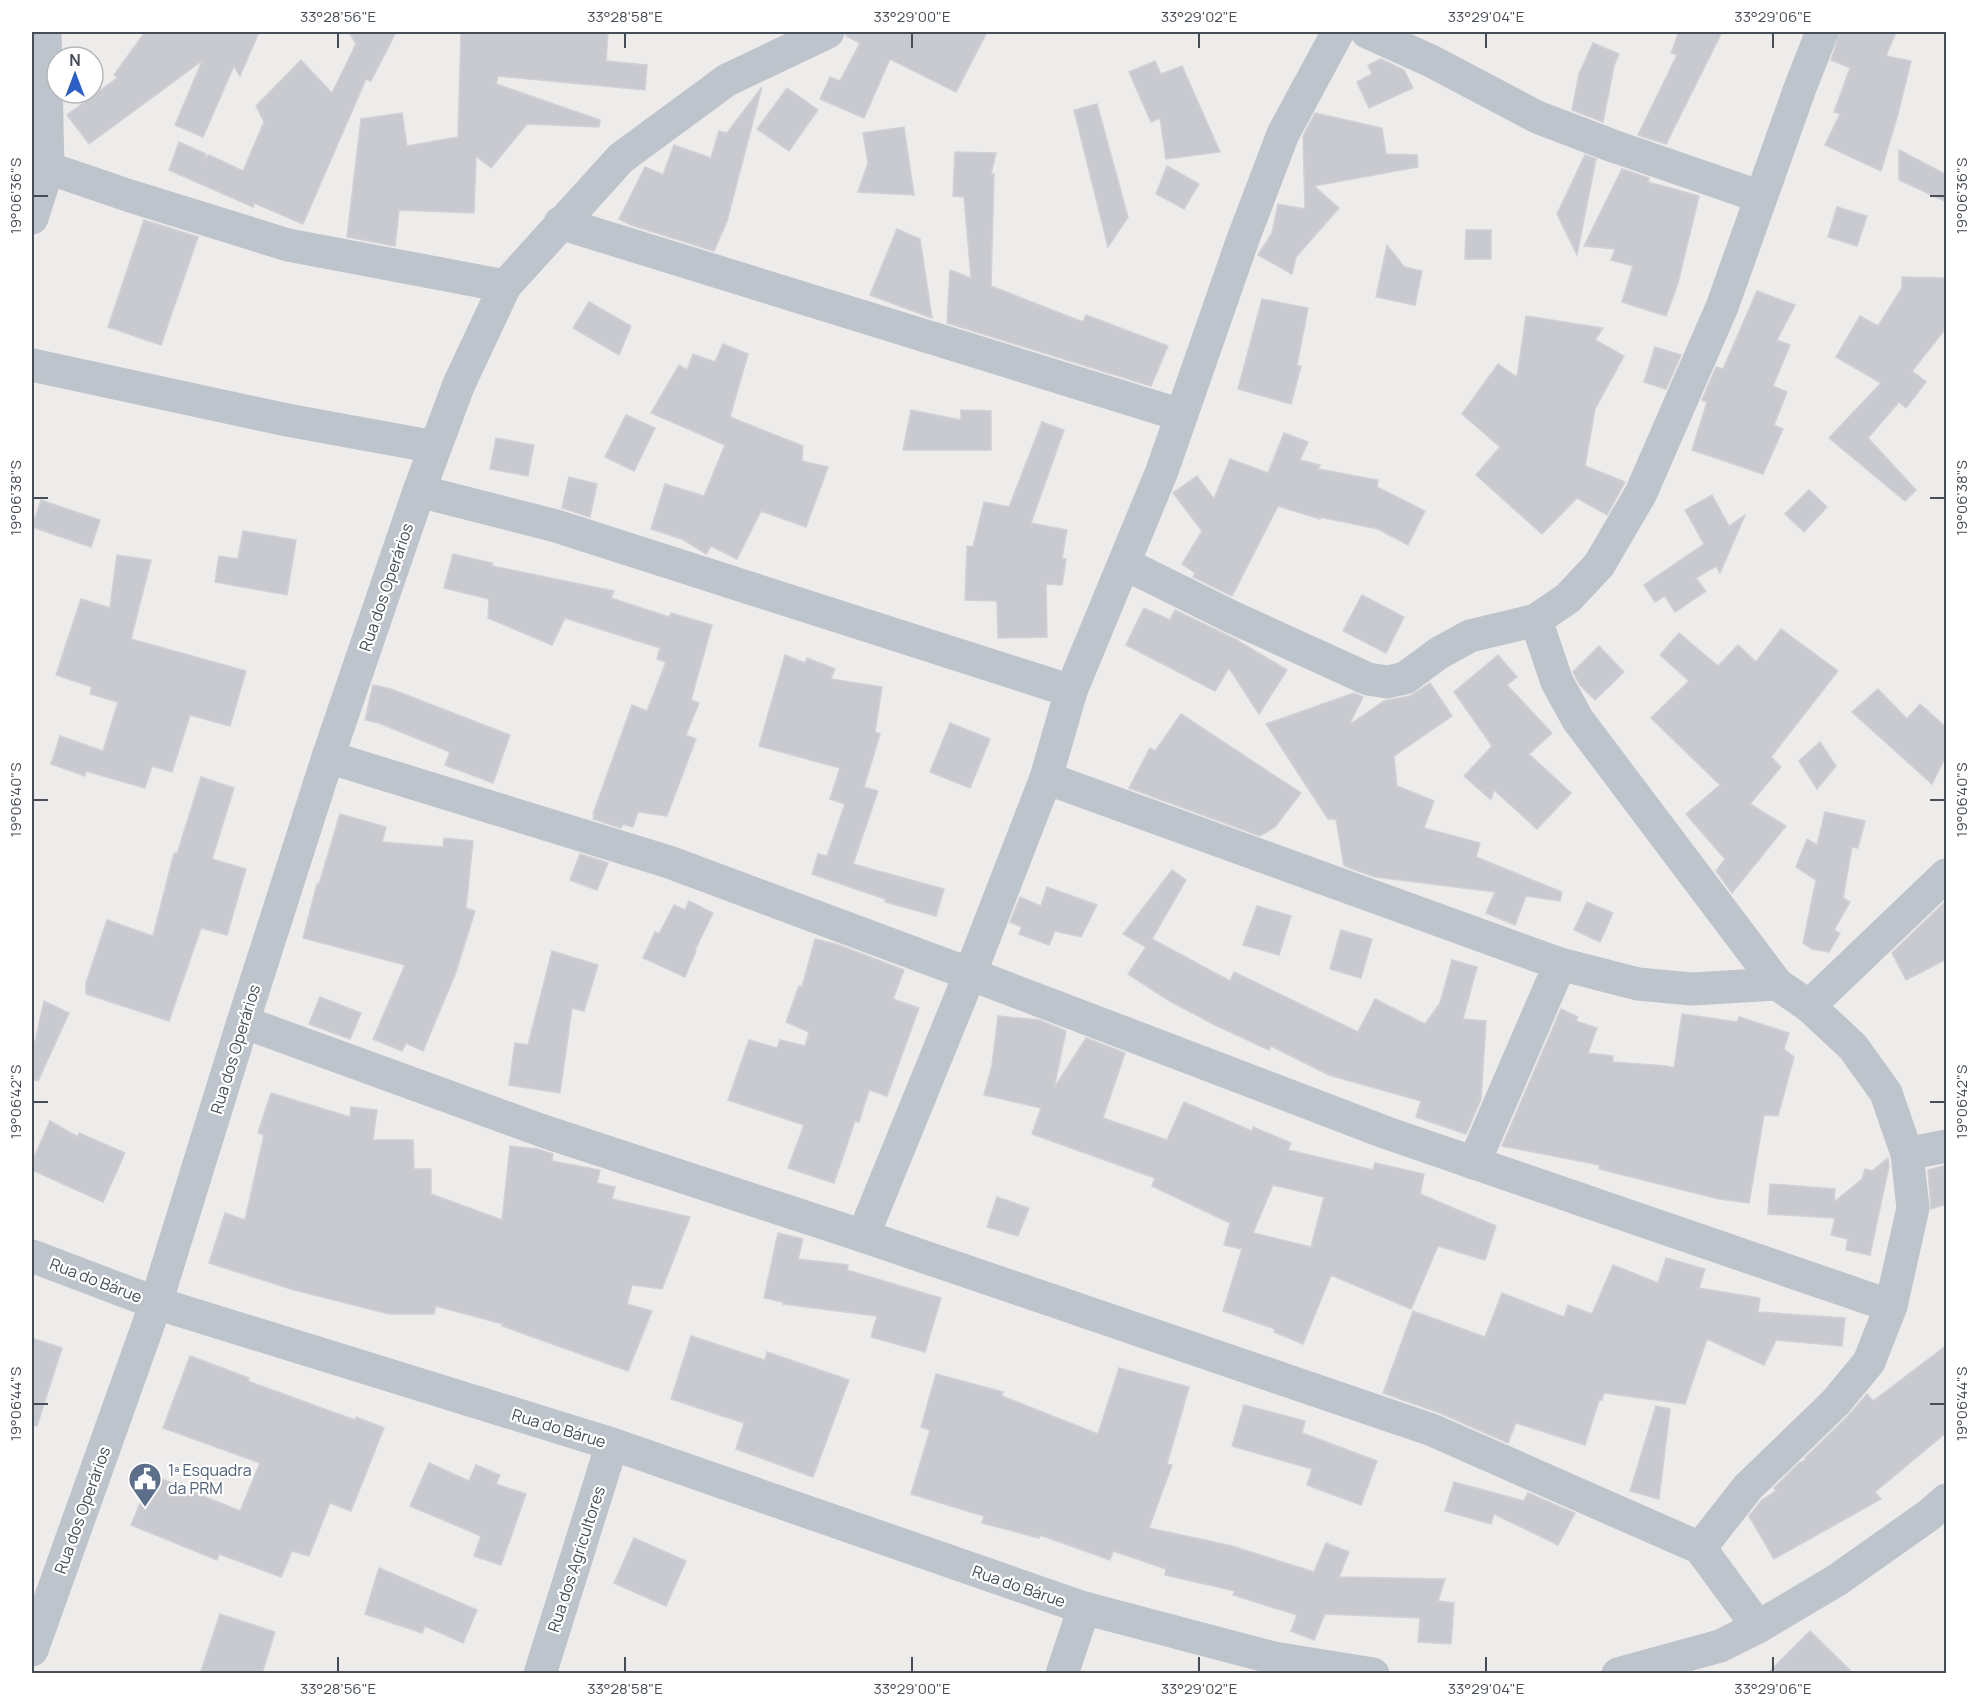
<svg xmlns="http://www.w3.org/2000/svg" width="1978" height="1705" viewBox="0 0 1978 1705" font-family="Manrope,sans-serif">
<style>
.building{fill:#c9cad0;stroke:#d0d1d6;stroke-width:1.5;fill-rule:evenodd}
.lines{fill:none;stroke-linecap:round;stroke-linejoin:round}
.minor{stroke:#bec4cc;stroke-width:33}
.ticks{fill:none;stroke:#464d56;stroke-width:2}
.labels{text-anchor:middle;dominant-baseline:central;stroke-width:4.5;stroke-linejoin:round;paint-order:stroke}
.street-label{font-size:16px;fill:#464d56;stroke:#fff}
.service-label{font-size:16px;fill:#4e5e75;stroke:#fff;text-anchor:start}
.neatline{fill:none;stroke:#464d56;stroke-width:2}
.ticks-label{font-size:15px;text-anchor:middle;fill:#464d56}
</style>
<rect width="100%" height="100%" fill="#eeebeb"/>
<g class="building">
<path d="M145 32H259L240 76 234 66 203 137 175 125 202 61 89 144 67 115 117 78 114 75Z"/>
<path d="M349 32H396L371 81 366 79 303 224 254 203 253 207 169 170 179 142 206 154 204 159 209 155 243 171 264 122 256 106 301 60 332 93 356 44Z"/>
<path d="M461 32H608L606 61 647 65 645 90 498 76 496 84 600 120 599 127 527 124 491 168 476 156 474 213 399 210 395 246 347 237 361 119 402 113 407 146 458 137Z"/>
<path d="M846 32H987L956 92 890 59 864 118 820 99 830 77 840 81 860 43 846 36Z"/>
<path d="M1679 32H1722L1666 144 1638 135 1677 55 1671 53Z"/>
<path d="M1840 32H1896L1886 56 1911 61 1898 114 1881 171 1825 145 1840 114 1834 112 1850 68 1831 60Z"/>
<path d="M1593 43 1619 54 1614 66 1603 122 1572 110 1579 74Z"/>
<path d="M1381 59 1404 70 1413 88 1369 108 1357 82 1372 74 1368 65Z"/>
<path d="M1155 61 1161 74 1182 66 1220 152 1166 159 1160 118 1151 122 1129 72Z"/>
<path d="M762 87 727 221 714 251 631 225 619 219 645 167 663 175 674 145 711 158 719 131 727 133Z"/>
<path d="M787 88 818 110 789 151 757 129Z"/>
<path d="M1097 104 1128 217 1108 247 1074 110Z"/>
<path d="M1315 113 1382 128 1386 154 1417 155 1418 167 1314 186 1339 208 1296 257 1292 274 1258 255 1272 233 1278 204 1305 209 1303 136Z"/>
<path d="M904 127 914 195 858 192 868 163 863 133Z"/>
<path d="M1899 150 1947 175V202L1899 180Z"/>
<path d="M955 152 996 153 991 174H994L991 286 1083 322 1086 315 1168 346 1151 386 947 323 950 270 971 278 964 197 953 196Z"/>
<path d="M1585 155 1596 159 1577 255 1557 214Z"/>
<path d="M1167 166 1199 184 1184 209 1156 194Z"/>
<path d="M1622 169 1649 178 1648 182 1699 196 1678 283 1666 316 1622 302 1633 266 1611 260 1615 249 1584 246Z"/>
<path d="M1837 207 1867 216 1857 246 1828 237Z"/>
<path d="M144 220 198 237 161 345 108 327Z"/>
<path d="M897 229 920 239 932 318 870 295Z"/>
<path d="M1466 230H1491V259H1465Z"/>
<path d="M1387 245 1404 267 1422 271 1415 305 1376 297Z"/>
<path d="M1902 277 1947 278V327L1912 371 1926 382 1906 408 1899 402 1868 438 1916 490 1905 501 1829 438 1881 383 1836 357 1860 316 1878 326 1902 288Z"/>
<path d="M1757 291 1795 305 1777 340 1790 345 1773 386 1787 392 1774 425 1783 429 1763 474 1692 450 1707 402 1702 400 1716 367 1723 369Z"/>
<path d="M1262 299 1308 308 1297 365 1301 366 1291 404 1238 389Z"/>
<path d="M589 302 631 326 619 355 573 328Z"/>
<path d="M1526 316 1603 328 1595 340 1624 356 1595 409 1585 466 1625 482 1624 484 1607 515 1577 498 1542 534 1476 475 1500 447 1462 414 1498 364 1517 377Z"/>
<path d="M723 344 748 354 730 417 803 446 802 461 828 467 806 527 761 511 737 559 711 546 706 554 682 539 651 529 665 484 704 496 725 445 651 413 679 365 687 370 693 354 715 362Z"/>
<path d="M1655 347 1681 355 1666 389 1644 382Z"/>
<path d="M911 410 961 420V410L991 411V450H903Z"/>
<path d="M626 415 655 428 634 471 605 457Z"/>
<path d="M1042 422 1064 430 1031 523 1067 530 1062 558 1066 559 1062 585 1046 584 1047 637 998 638 997 601 965 600 967 546 973 547 984 502 1009 507Z"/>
<path d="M1284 433 1308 442 1300 460 1320 465 1318 469 1378 480 1377 487 1425 511 1408 545 1378 529 1320 517V519L1278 506 1232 596 1193 577 1195 573 1182 564 1202 531 1173 493 1197 476 1214 499 1230 459 1268 473Z"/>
<path d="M496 438 534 445 528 476 490 469Z"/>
<path d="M569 477 597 484 590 517 562 508Z"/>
<path d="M1809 490 1827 507 1804 532 1785 514Z"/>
<path d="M1712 495 1729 526 1745 515 1720 573 1716 566 1696 578 1706 591 1675 612 1665 596 1655 602 1644 585 1704 544 1685 510Z"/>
<path d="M41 500 100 520 91 547 32 527Z"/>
<path d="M243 531 296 540 287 595 215 582 219 556 238 559Z"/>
<path d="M453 554 492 563V566L614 591 611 598 669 617 671 613 712 625 691 700 699 703 686 735 696 739 667 816 638 812 633 827 623 824 621 828 593 819 595 814H593L632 705 647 711 666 662 657 659 660 648 565 618 552 645 488 618 489 599 444 588Z"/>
<path d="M117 555 151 560 131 639 246 671 230 726 190 715 172 772 152 766 145 788 86 771 85 776 51 764 60 736 103 751 118 702 90 694 92 687 56 675 81 599 110 608Z"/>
<path d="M1362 595 1404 617 1386 653 1343 631Z"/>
<path d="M1144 608 1170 620 1175 610 1235 639 1287 670 1259 714 1229 668 1215 691 1126 645Z"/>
<path d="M1781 629 1838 671 1771 757 1781 767 1750 804 1786 826 1732 893 1716 871 1725 859 1686 814 1720 785 1651 718 1689 681 1660 655 1679 633 1718 666 1738 645 1756 662Z"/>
<path d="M1599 646 1624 672 1595 700 1580 685 1573 672Z"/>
<path d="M785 655 805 663 807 658 835 669 831 679 882 687 875 732 880 734 864 787 878 791 853 864 944 889 936 916 885 902V899L812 874 818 854 827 856 845 804 830 799 840 768 759 746Z"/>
<path d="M1498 655 1517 677 1507 685 1552 733 1529 754 1571 793 1537 829 1494 790 1491 800 1464 776 1492 746 1454 692Z"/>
<path d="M1430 683 1452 716 1394 756 1397 786 1434 801 1424 828 1480 843 1476 857 1562 892 1560 901 1526 896 1515 925 1486 913 1495 892 1375 877 1344 866 1336 819H1328L1266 724 1354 693 1363 697 1349 725 1384 701 1410 696Z"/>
<path d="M373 685 391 689 510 735 493 783 445 765 450 752 379 723 365 720Z"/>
<path d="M1878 689 1907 719 1920 704 1947 728V754L1932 784 1852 712Z"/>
<path d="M1181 714 1301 793 1275 827 1260 836 1129 788 1150 748 1155 751Z"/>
<path d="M950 723 990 739 970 788 930 772Z"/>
<path d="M1820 742 1836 766 1817 789 1799 761Z"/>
<path d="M201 777 234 788 212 859 246 869 227 935 201 928 169 1021 86 994V983L107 920 153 936 174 853 177 854Z"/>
<path d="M1825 812 1865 821 1858 848 1852 847 1843 898 1850 902 1834 930 1840 933 1829 952 1812 949 1803 943 1816 880 1796 867 1807 839 1817 845Z"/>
<path d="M340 814 386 827 382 842 443 847 444 838 473 841 466 908 475 911 456 972 423 1051 406 1043 402 1051 373 1039 405 965 303 938 317 884H319Z"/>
<path d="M580 854 608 863 597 890 570 880Z"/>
<path d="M1172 870 1186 880 1152 939 1230 981 1234 972 1358 1032 1375 999 1425 1024 1440 1003 1452 960 1477 967 1463 1019 1486 1021 1481 1099 1466 1134 1416 1117 1421 1101 1329 1075 1271 1046 1269 1050 1215 1025 1168 1000 1128 974 1146 947 1123 934Z"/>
<path d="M1047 887 1097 905 1081 937 1055 931 1049 945 1019 934 1022 927 1010 922 1020 897 1041 906Z"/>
<path d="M1947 900V959L1906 980 1892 953Z"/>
<path d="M689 901 713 913 695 950 696 951 685 977 643 958 655 932 659 934 674 905 685 910Z"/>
<path d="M1587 902 1613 913 1600 942 1574 930Z"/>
<path d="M1257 906 1291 916 1279 955 1243 945Z"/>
<path d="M1341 930 1372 939 1361 978 1330 969Z"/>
<path d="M815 939 836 944 904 970 893 999 919 1008 887 1096 869 1090 859 1122 855 1121 834 1183 788 1168 804 1125 728 1100 749 1040 777 1048 780 1040 805 1046 809 1032 786 1022 799 986 802 987Z"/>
<path d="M552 951 598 965 584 1011 572 1008 560 1093 509 1085 515 1043 528 1045Z"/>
<path d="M320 997 361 1013 350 1039 309 1024Z"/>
<path d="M44 1001 69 1013 38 1081 32 1079V1055Z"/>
<path d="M1561 1009 1578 1017 1576 1021 1597 1028 1588 1053 1613 1056V1062L1667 1066 1674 1068 1682 1014 1737 1022 1739 1017 1789 1033 1784 1049 1794 1057 1778 1116 1764 1115 1749 1203 1719 1199 1599 1169 1600 1165 1502 1146Z"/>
<path d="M998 1016 1039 1020 1066 1031 1054 1088 1086 1038 1125 1053 1103 1118 1167 1140 1184 1102 1252 1131 1253 1127 1291 1143 1288 1150 1373 1170 1375 1163 1424 1174 1420 1194 1496 1226 1485 1260 1438 1246 1411 1309 1331 1275 1303 1344 1274 1332 1275 1329 1223 1311 1242 1249 1224 1245 1230 1223 1152 1186 1155 1178 1032 1134 1041 1108 984 1095 992 1065ZM1273 1185 1324 1197 1311 1247 1253 1233Z"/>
<path d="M271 1093 350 1117 351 1107 377 1110 373 1140H413L414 1169H431V1194L502 1220 510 1146 537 1149 553 1154 552 1161 600 1170 597 1183 615 1187 612 1199 690 1217 662 1289 632 1285 627 1304 652 1311 628 1371 502 1326 503 1324 436 1306 434 1314H389L294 1290 209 1263 225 1213 245 1220 264 1135 258 1133Z"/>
<path d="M50 1121 78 1137 79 1133 125 1153 103 1202 32 1170V1162Z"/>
<path d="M1888 1158 1889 1166 1870 1255 1846 1250 1848 1239 1831 1235 1835 1218 1768 1214 1770 1184 1835 1189 1834 1202 1862 1179 1865 1169 1872 1171Z"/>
<path d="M1947 1165V1204L1931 1209 1928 1170Z"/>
<path d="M997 1197 1029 1208 1018 1236 987 1227Z"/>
<path d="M778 1233 803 1239 798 1259 848 1265 847 1270 941 1298 925 1352 871 1337 877 1316 783 1304V1302L764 1298Z"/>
<path d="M1666 1258 1705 1269 1699 1288 1760 1298 1758 1312 1845 1318 1842 1346 1776 1340 1764 1365 1707 1339 1685 1404 1604 1393 1602 1400H1599L1585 1445 1516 1423 1508 1443 1440 1413 1383 1393 1413 1311 1485 1337 1502 1293 1564 1317 1568 1305 1592 1314 1613 1265 1658 1283Z"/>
<path d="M691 1336 765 1360 767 1352 849 1380 813 1477 736 1449 744 1423 671 1399Z"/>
<path d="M32 1338 62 1348 37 1426 32 1425Z"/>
<path d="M1947 1345V1432L1875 1492 1881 1499 1774 1559 1749 1516 1762 1500 1776 1491 1774 1488 1799 1463 1806 1460 1805 1458 1848 1416 1867 1394 1873 1401Z"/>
<path d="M190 1356 249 1378 248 1381 355 1420 356 1417 384 1428 351 1511 330 1503 309 1556 292 1551 281 1577 219 1554 217 1560 131 1525 152 1475 240 1511 260 1463 163 1428Z"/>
<path d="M1119 1368 1189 1387 1167 1464 1172 1465 1149 1528 1232 1546 1314 1572 1326 1543 1349 1552 1339 1577 1445 1579 1438 1601 1454 1603 1451 1644 1418 1642 1420 1618 1325 1614 1314 1640 1291 1631 1297 1615 1233 1595 1235 1591 1165 1575 1166 1569 1113 1551 1110 1560 1040 1535 1039 1538 982 1523 984 1516 911 1494 930 1430 921 1427 936 1374 1003 1392 1002 1396 1098 1434Z"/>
<path d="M1244 1405 1305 1421 1302 1433 1377 1461 1361 1505 1307 1485 1312 1469 1232 1446Z"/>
<path d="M1656 1406 1670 1409 1659 1499 1630 1491Z"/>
<path d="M429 1463 469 1481 476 1465 500 1475 496 1484 526 1494 501 1565 474 1556 481 1536 410 1506Z"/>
<path d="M1454 1482 1524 1501 1528 1493 1575 1513 1558 1545 1494 1514 1491 1524 1445 1511Z"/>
<path d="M634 1538 686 1561 666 1606 614 1583Z"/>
<path d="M379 1568 477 1610 463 1643 425 1626 422 1633 365 1614Z"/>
<path d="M220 1614 275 1632 262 1674H200Z"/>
<path d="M1810 1631 1854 1674H1767Z"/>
</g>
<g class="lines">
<g class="minor">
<path d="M1367 32 1431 61 1537 117 1613 146 1761 197"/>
<path d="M48 168 130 196 288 245 505 286"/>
<path d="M32 218 48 168 45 32"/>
<path d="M560 223 1181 415"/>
<path d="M32 365 287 420 435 447"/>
<path d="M419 491 556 526 1071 691"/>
<path d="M1125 564 1232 617 1368 679 1387 682 1405 678 1439 653 1470 636 1536 620"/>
<path d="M328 757 669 862 970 974 1387 1133 1891 1306"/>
<path d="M1046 778 1560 964 1638 984 1692 989 1777 984"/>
<path d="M1809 1006 1946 875"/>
<path d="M243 1022 543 1131 863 1236 1432 1430 1700 1548 1758 1627"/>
<path d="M1907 1154 1946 1146"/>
<path d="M1474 1163 1560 964"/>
<path d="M863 1236 970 974 1046 778 1071 691 1162 471 1243 239 1283 134 1338 32"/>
<path d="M32 1256 156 1303 612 1444 1084 1608 1274 1658 1373 1674"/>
<path d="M1700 1548 1748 1487 1835 1403 1869 1362 1891 1306 1913 1208 1907 1154 1886 1093 1853 1047 1809 1006 1777 984 1578 720 1557 682 1536 620 1568 598 1599 565 1641 493 1722 307 1800 88 1822 32"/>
<path d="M32 1650 156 1303 243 1022 328 757 419 491 459 384 505 286 621 158 727 80 828 32"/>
<path d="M540 1674 612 1444"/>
<path d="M1062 1674 1084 1608"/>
<path d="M1618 1674 1720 1646 1758 1627 1837 1580 1929 1515 1946 1500"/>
</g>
</g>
<path class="ticks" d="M338 33V48M625 33V48M912 33V48M1199 33V48M1486 33V48M1773 33V48M33 196H48M1930 196H1945M33 498H48M1930 498H1945M33 800H48M1930 800H1945M33 1102H48M1930 1102H1945M33 1404H48M1930 1404H1945M338 1657V1672M625 1657V1672M912 1657V1672M1199 1657V1672M1486 1657V1672M1773 1657V1672"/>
<defs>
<g id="civic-pin" transform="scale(1.725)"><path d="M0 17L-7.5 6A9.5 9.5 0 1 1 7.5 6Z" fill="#5c6f8a" stroke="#fff"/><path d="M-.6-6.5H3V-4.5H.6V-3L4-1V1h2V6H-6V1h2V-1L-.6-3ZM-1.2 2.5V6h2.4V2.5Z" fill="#fff"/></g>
</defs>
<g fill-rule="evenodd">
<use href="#civic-pin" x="145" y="1479"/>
</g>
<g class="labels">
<g class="street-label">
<text transform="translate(386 587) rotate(-71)">Rua dos Operários</text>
<text transform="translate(235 1049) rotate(-73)">Rua dos Operários</text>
<text transform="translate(96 1280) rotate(21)">Rua do Bárue</text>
<text transform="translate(559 1428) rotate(17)">Rua do Bárue</text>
<text transform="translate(82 1510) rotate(-70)">Rua dos Operários</text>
<text transform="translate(576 1559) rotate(-72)">Rua dos Agricultores</text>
<text transform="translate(1019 1586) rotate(19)">Rua do Bárue</text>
</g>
<g class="service-label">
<text x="168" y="1470">1ª Esquadra<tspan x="168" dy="18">da PRM</tspan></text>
</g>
</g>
<rect width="1978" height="1705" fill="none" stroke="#ffffff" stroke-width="66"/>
<g transform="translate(75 75)"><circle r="28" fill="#ffffff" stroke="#b5b8bb" stroke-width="1.5"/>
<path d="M0-4.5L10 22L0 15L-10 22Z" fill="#2c5ec7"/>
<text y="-9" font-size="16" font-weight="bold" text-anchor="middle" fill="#464d56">N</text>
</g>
<rect x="33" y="33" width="1912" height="1639" class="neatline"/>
<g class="ticks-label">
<text x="338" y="22">33°28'56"E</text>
<text x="625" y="22">33°28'58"E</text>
<text x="912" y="22">33°29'00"E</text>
<text x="1199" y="22">33°29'02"E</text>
<text x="1486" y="22">33°29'04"E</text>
<text x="1773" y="22">33°29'06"E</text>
<text transform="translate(16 196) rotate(-90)" y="5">19°06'36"S</text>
<text transform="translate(1962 196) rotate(-90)" y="5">19°06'36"S</text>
<text transform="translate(16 498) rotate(-90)" y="5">19°06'38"S</text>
<text transform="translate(1962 498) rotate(-90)" y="5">19°06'38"S</text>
<text transform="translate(16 800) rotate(-90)" y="5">19°06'40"S</text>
<text transform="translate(1962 800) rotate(-90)" y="5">19°06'40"S</text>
<text transform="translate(16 1102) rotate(-90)" y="5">19°06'42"S</text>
<text transform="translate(1962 1102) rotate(-90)" y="5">19°06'42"S</text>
<text transform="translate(16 1404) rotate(-90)" y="5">19°06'44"S</text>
<text transform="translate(1962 1404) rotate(-90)" y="5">19°06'44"S</text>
<text x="338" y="1694">33°28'56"E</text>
<text x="625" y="1694">33°28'58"E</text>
<text x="912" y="1694">33°29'00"E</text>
<text x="1199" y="1694">33°29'02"E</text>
<text x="1486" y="1694">33°29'04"E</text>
<text x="1773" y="1694">33°29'06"E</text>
</g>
</svg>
